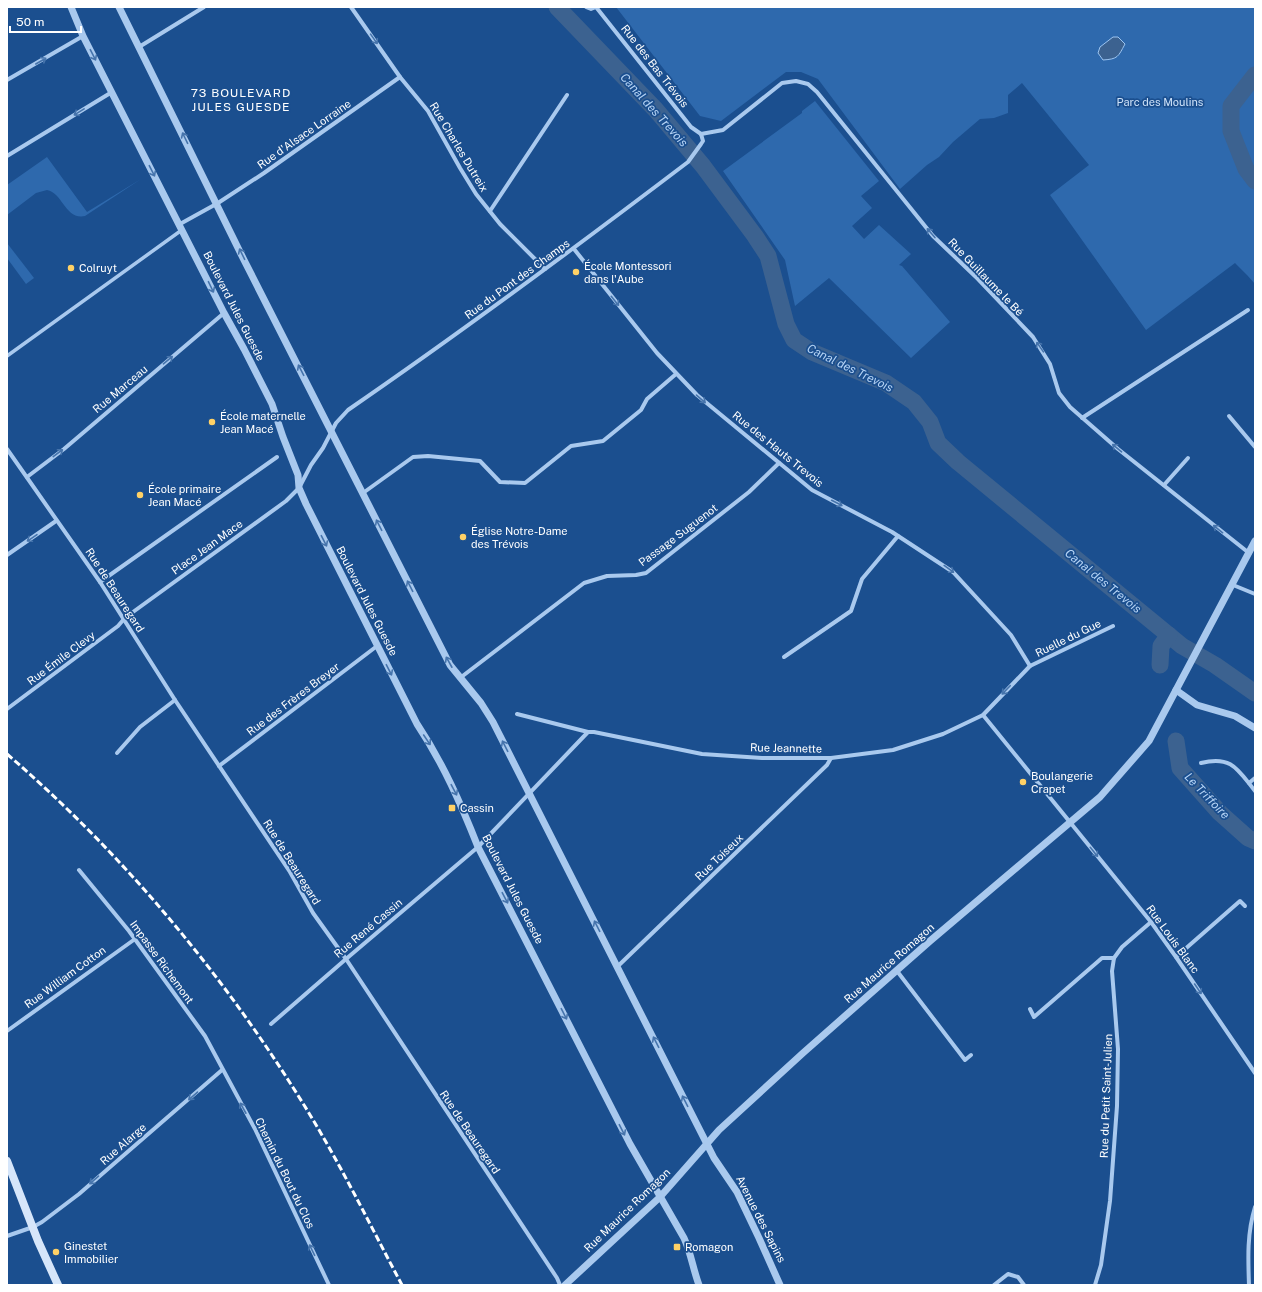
<svg xmlns="http://www.w3.org/2000/svg" width="1262" height="1292" viewBox="0 0 1262 1292" font-family="'Public Sans',sans-serif">
	<rect width="100%" height="100%" fill="#1b4f8f"/>
	<g fill="#2e69ad">
		<polygon points="616,7 1255,7 1255,284 1247,275 1235,263 1146,330 1050,195 1089,165 1022,83 1008,95 1008,113 994,118 980,119 953,142 939,157 927,165 900,189 818,79 801,72 786,72 721,121 700,116"/>
		<polygon points="815,101 879,181 861,196 872,208 852,226 864,239 879,225 911,254 899,265 902,266 950,322 911,358 829,278 795,306 785,260 723,171 802,113 802,111"/>
		<path d="M47,157L87,212L141,179L85,216C65,220 63,193 47,190L36,193L7,215V185Z"/>
		<polygon points="7,243 34,278 26,284 7,258"/>
	</g>
	<path fill="#3c6290" stroke="#9cc4f0" d="M1113,37H1118L1125,44C1118,57 1118,59 1103,60L1098,53L1100,47Z"/>
	<g fill="none" stroke-linecap="round" stroke-linejoin="round">
		<g stroke="#3c6290" stroke-width="17">
			<polyline points="557,7 656,110 703,166 755,236 768,256 786,324 794,340 812,352 886,383 914,402 930,422 938,443 958,462 1182,646 1215,665 1255,693"/>
			<polyline points="1255,75 1231,106 1231,131 1246,169 1255,181"/>
			<polyline points="1160,665 1161,646 1169,635"/>
			<polyline points="1176,741 1180,768 1220,813 1248,838 1255,841"/>
		</g>
		<polyline stroke="#a9c9ee" stroke-width="3.5" points="7,356 179,232 182,231"/>
		<g stroke="#a9c9ee" stroke-width="4">
			<polyline points="351,7 400,77 428,111 460,168 476,194 500,224 545,269"/>
			<polyline points="586,7 591,9 596,7"/>
			<polyline points="596,7 691,127 701,134"/>
			<polyline points="139,47 204,7"/>
			<polyline points="7,80 83,36"/>
			<polyline points="701,134 723,130 782,83 796,81 808,84 817,92 933,236 978,279 1033,337 1050,364 1059,393 1070,407 1118,449 1249,553"/>
			<polyline points="7,156 112,92"/>
			<polyline points="490,211 567,95"/>
			<polyline points="180,224 218,203 264,173 400,77"/>
			<polyline points="574,249 657,353 697,395 812,490 892,532 953,572 1011,635 1030,666"/>
			<polyline points="1229,416 1255,447"/>
			<polyline points="1082,418 1248,310"/>
			<polyline points="7,449 100,582 175,700 290,872 313,913 346,959 557,1278 560,1285"/>
			<polyline points="27,477 64,449 224,313"/>
			<polyline points="1164,485 1188,458"/>
			<polyline points="363,493 413,457 428,456 480,461 500,482 525,483 571,446 603,441 641,410 647,399 676,374"/>
			<polyline points="7,555 56,521"/>
			<polyline points="100,582 277,457"/>
			<polyline points="1233,585 1255,594"/>
			<polyline points="784,657 851,611 862,579 898,536"/>
			<polyline points="460,678 584,583 607,576 636,575 646,573 749,492 779,463"/>
			<path d="M7,709L118,626L124,619L133,612L286,501L299,488L311,465L323,448L336,423L348,410C463,331 576,247 688,162L701,144L703,141L701,134"/>
			<polyline points="517,714 588,732 594,732 702,754 762,758 831,758 893,750 943,734 983,715 1030,666 1113,626"/>
			<polyline points="983,715 1151,922 1176,957 1255,1073"/>
			<polyline points="117,753 140,727 175,700"/>
			<path d="M1201,763C1232,755 1238,770 1255,791"/>
			<polyline points="219,766 377,646"/>
			<polyline points="1249,783 1255,778"/>
			<polyline points="79,870 129,931 205,1036 255,1129 329,1285"/>
			<polyline points="1176,957 1240,901 1245,906"/>
			<polyline points="617,967 827,765 831,758"/>
			<polyline points="897,971 965,1060 971,1055"/>
			<polyline points="1030,1009 1034,1017 1102,958 1114,958"/>
			<polyline points="271,1024 346,959 478,847 588,732"/>
			<polyline points="7,1031 135,939"/>
			<polyline points="7,1236 33,1227 42,1222 79,1194 222,1070"/>
			<polyline points="994,1285 1008,1274 1018,1277 1024,1285"/>
			<polyline points="1095,1285 1101,1265 1110,1201 1117,1106 1118,1049 1112,971 1114,958 1122,947 1151,922"/>
			<path d="M1249,1285C1248,1258 1247,1233 1255,1207"/>
		</g>
		<g stroke="#a9c9ee" stroke-width="7">
			<path d="M71,7L83,36L224,313L244,349L272,404L283,437L298,475L299,488L306,504L417,724C443,763 461,804 478,847L630,1144L684,1238C691,1253 693,1269 699,1285"/>
			<polyline points="119,7 244,260 450,665 481,703 493,722 714,1158 737,1192 759,1238 780,1285"/>
			<polyline points="1176,690 1197,705 1235,716 1255,728"/>
			<polyline points="565,1285 660,1197 719,1130 803,1053 930,941 1100,797 1149,741 1255,541"/>
		</g>
		<polyline stroke="#d6e6fa" stroke-width="8" points="7,1161 38,1241 58,1285"/>
		<path stroke="#fff" stroke-width="3" stroke-dasharray="7 3" stroke-linecap="butt" d="M7,754C124,855 223,974 304,1105C340,1163 370,1225 402,1285"/>
	</g>
	<defs><path id="oneway-shaft" d="M-6 0H5M1.5-3L5.5 0L1.5 3" fill="none" stroke-width="1.6" stroke-linecap="round" stroke-linejoin="round"/></defs>
	<g stroke="#4674ac">
		<use href="#oneway-shaft" transform="translate(374 39) rotate(55)"/>
		<use href="#oneway-shaft" transform="translate(93 55) rotate(63)"/>
		<use href="#oneway-shaft" transform="translate(41 61) rotate(-30)"/>
		<use href="#oneway-shaft" transform="translate(79 112) rotate(149)"/>
		<use href="#oneway-shaft" transform="translate(185 138) rotate(-116)"/>
		<use href="#oneway-shaft" transform="translate(152 171) rotate(63)"/>
		<use href="#oneway-shaft" transform="translate(931 233) rotate(-131)"/>
		<use href="#oneway-shaft" transform="translate(242 254) rotate(-116)"/>
		<use href="#oneway-shaft" transform="translate(211 287) rotate(64)"/>
		<use href="#oneway-shaft" transform="translate(615 301) rotate(51)"/>
		<use href="#oneway-shaft" transform="translate(1040 347) rotate(-125)"/>
		<use href="#oneway-shaft" transform="translate(168 360) rotate(-40)"/>
		<use href="#oneway-shaft" transform="translate(301 370) rotate(-117)"/>
		<use href="#oneway-shaft" transform="translate(701 399) rotate(41)"/>
		<use href="#oneway-shaft" transform="translate(1117 448) rotate(-140)"/>
		<use href="#oneway-shaft" transform="translate(58 453) rotate(-37)"/>
		<use href="#oneway-shaft" transform="translate(837 503) rotate(27)"/>
		<use href="#oneway-shaft" transform="translate(379 525) rotate(-117)"/>
		<use href="#oneway-shaft" transform="translate(1218 529) rotate(-141)"/>
		<use href="#oneway-shaft" transform="translate(32 538) rotate(146)"/>
		<use href="#oneway-shaft" transform="translate(324 541) rotate(63)"/>
		<use href="#oneway-shaft" transform="translate(949 569) rotate(36)"/>
		<use href="#oneway-shaft" transform="translate(410 586) rotate(-117)"/>
		<use href="#oneway-shaft" transform="translate(449 662) rotate(-119)"/>
		<use href="#oneway-shaft" transform="translate(389 670) rotate(63)"/>
		<use href="#oneway-shaft" transform="translate(1006 690) rotate(134)"/>
		<use href="#oneway-shaft" transform="translate(427 740) rotate(56)"/>
		<use href="#oneway-shaft" transform="translate(505 746) rotate(-117)"/>
		<use href="#oneway-shaft" transform="translate(454 790) rotate(62)"/>
		<use href="#oneway-shaft" transform="translate(1094 852) rotate(51)"/>
		<use href="#oneway-shaft" transform="translate(505 898) rotate(62)"/>
		<use href="#oneway-shaft" transform="translate(597 926) rotate(-117)"/>
		<use href="#oneway-shaft" transform="translate(1198 989) rotate(56)"/>
		<use href="#oneway-shaft" transform="translate(564 1014) rotate(63)"/>
		<use href="#oneway-shaft" transform="translate(656 1042) rotate(-117)"/>
		<use href="#oneway-shaft" transform="translate(193 1096) rotate(139)"/>
		<use href="#oneway-shaft" transform="translate(685 1101) rotate(-117)"/>
		<use href="#oneway-shaft" transform="translate(243 1108) rotate(-119)"/>
		<use href="#oneway-shaft" transform="translate(622 1130) rotate(63)"/>
		<use href="#oneway-shaft" transform="translate(94 1180) rotate(139)"/>
		<use href="#oneway-shaft" transform="translate(312 1250) rotate(-116)"/>
	</g>
	<g fill="#ffd166" stroke="#1b4f8f" stroke-width="1.5">
		<circle cx="71" cy="268" r="4"/>
		<circle cx="576" cy="272" r="4"/>
		<circle cx="212" cy="422" r="4"/>
		<circle cx="140" cy="495" r="4"/>
		<circle cx="463" cy="537" r="4"/>
		<circle cx="1023" cy="782" r="4"/>
		<rect x="448" y="804" width="8" height="8" rx="2"/>
		<rect x="673" y="1243" width="8" height="8" rx="2"/>
		<circle cx="56" cy="1252" r="4"/>
	</g>
	<g text-anchor="middle" dominant-baseline="central" stroke-width="3.5" stroke-linejoin="round" paint-order="stroke">
		<g font-size="11" fill="#fff" stroke="#1b4f8f">
			<text transform="translate(655 66) rotate(52)">Rue des Bas Trévois</text>
			<text transform="translate(304 134) rotate(-35)">Rue d'Alsace Lorraine</text>
			<text transform="translate(459 147) rotate(59)">Rue Charles Dutreix</text>
			<text transform="translate(986 277) rotate(46)">Rue Guillaume le Bé</text>
			<text transform="translate(517 279) rotate(-36)">Rue du Pont des Champs</text>
			<text transform="translate(234 306) rotate(63)">Boulevard Jules Guesde</text>
			<text transform="translate(120 389) rotate(-40)">Rue Marceau</text>
			<text transform="translate(778 449) rotate(39)">Rue des Hauts Trevois</text>
			<text transform="translate(678 535) rotate(-37)">Passage Suguenot</text>
			<text transform="translate(207 547) rotate(-36)">Place Jean Mace</text>
			<text transform="translate(115 590) rotate(57)">Rue de Beauregard</text>
			<text transform="translate(367 601) rotate(63)">Boulevard Jules Guesde</text>
			<text transform="translate(1068 638) rotate(-26)">Ruelle du Gue</text>
			<text transform="translate(61 658) rotate(-37)">Rue Émile Clevy</text>
			<text transform="translate(293 699) rotate(-37)">Rue des Frères Breyer</text>
			<text transform="translate(786 748) rotate(1)">Rue Jeannette</text>
			<text transform="translate(719 857) rotate(-44)">Rue Toiseux</text>
			<text transform="translate(292 862) rotate(58)">Rue de Beauregard</text>
			<text transform="translate(513 889) rotate(63)">Boulevard Jules Guesde</text>
			<text transform="translate(368 928) rotate(-40)">Rue René Cassin</text>
			<text transform="translate(1173 939) rotate(54)">Rue Louis Blanc</text>
			<text transform="translate(162 962) rotate(54)">Impasse Richemont</text>
			<text transform="translate(889 963) rotate(-41)">Rue Maurice Romagon</text>
			<text transform="translate(65 977) rotate(-36)">Rue William Cotton</text>
			<text transform="translate(1106 1096) rotate(-88)">Rue du Petit Saint-Julien</text>
			<text transform="translate(470 1132) rotate(56)">Rue de Beauregard</text>
			<text transform="translate(123 1144) rotate(-41)">Rue Alarge</text>
			<text transform="translate(285 1173) rotate(64)">Chemin du Bout du Clos</text>
			<text transform="translate(627 1210) rotate(-44)">Rue Maurice Romagon</text>
			<text transform="translate(761 1219) rotate(63)">Avenue des Sapins</text>
		</g>
		<g font-size="11" fill="#cfe3fa" stroke="#1b4f8f">
			<text x="1160" y="102">Parc des Moulins</text>
		</g>
		<g font-size="11" fill="#fff" stroke="#1b4f8f" text-anchor="start">
			<text x="584" y="266">École Montessori<tspan x="584" dy="13">dans l'Aube</tspan></text>
			<text x="79" y="268">Colruyt</text>
			<text x="220" y="416">École maternelle<tspan x="220" dy="13">Jean Macé</tspan></text>
			<text x="148" y="489">École primaire<tspan x="148" dy="13">Jean Macé</tspan></text>
			<text x="471" y="531">Église Notre-Dame<tspan x="471" dy="13">des Trévois</tspan></text>
			<text x="1031" y="776">Boulangerie<tspan x="1031" dy="13">Crapet</tspan></text>
			<text x="460" y="808">Cassin</text>
			<text x="64" y="1246">Ginestet<tspan x="64" dy="13">Immobilier</tspan></text>
			<text x="685" y="1247">Romagon</text>
		</g>
		<g font-size="12" letter-spacing="1" fill="#fff" stroke="#1b4f8f">
			<text x="241" y="93">73 BOULEVARD<tspan x="241" dy="14">JULES GUESDE</tspan></text>
		</g>
		<g font-size="12" font-style="italic" fill="#b5d3f5" stroke="#1b4f8f">
			<text transform="translate(654 110) rotate(48)">Canal des Trevois</text>
			<text transform="translate(850 368) rotate(26)">Canal des Trevois</text>
			<text transform="translate(1103 581) rotate(39)">Canal des Trevois</text>
			<text transform="translate(1207 796) rotate(46)">Le Triffoire</text>
		</g>
	</g>
	<rect width="1262" height="1292" fill="none" stroke="#ffffff" stroke-width="16"/>
	<path d="M10 26v6h71v-6" fill="none" stroke="#ffffff" stroke-width="2"/>
	<text x="16" y="26" font-size="12" fill="#ffffff" stroke="#1b4f8f" stroke-width="3" paint-order="stroke">50 m</text>
</svg>
